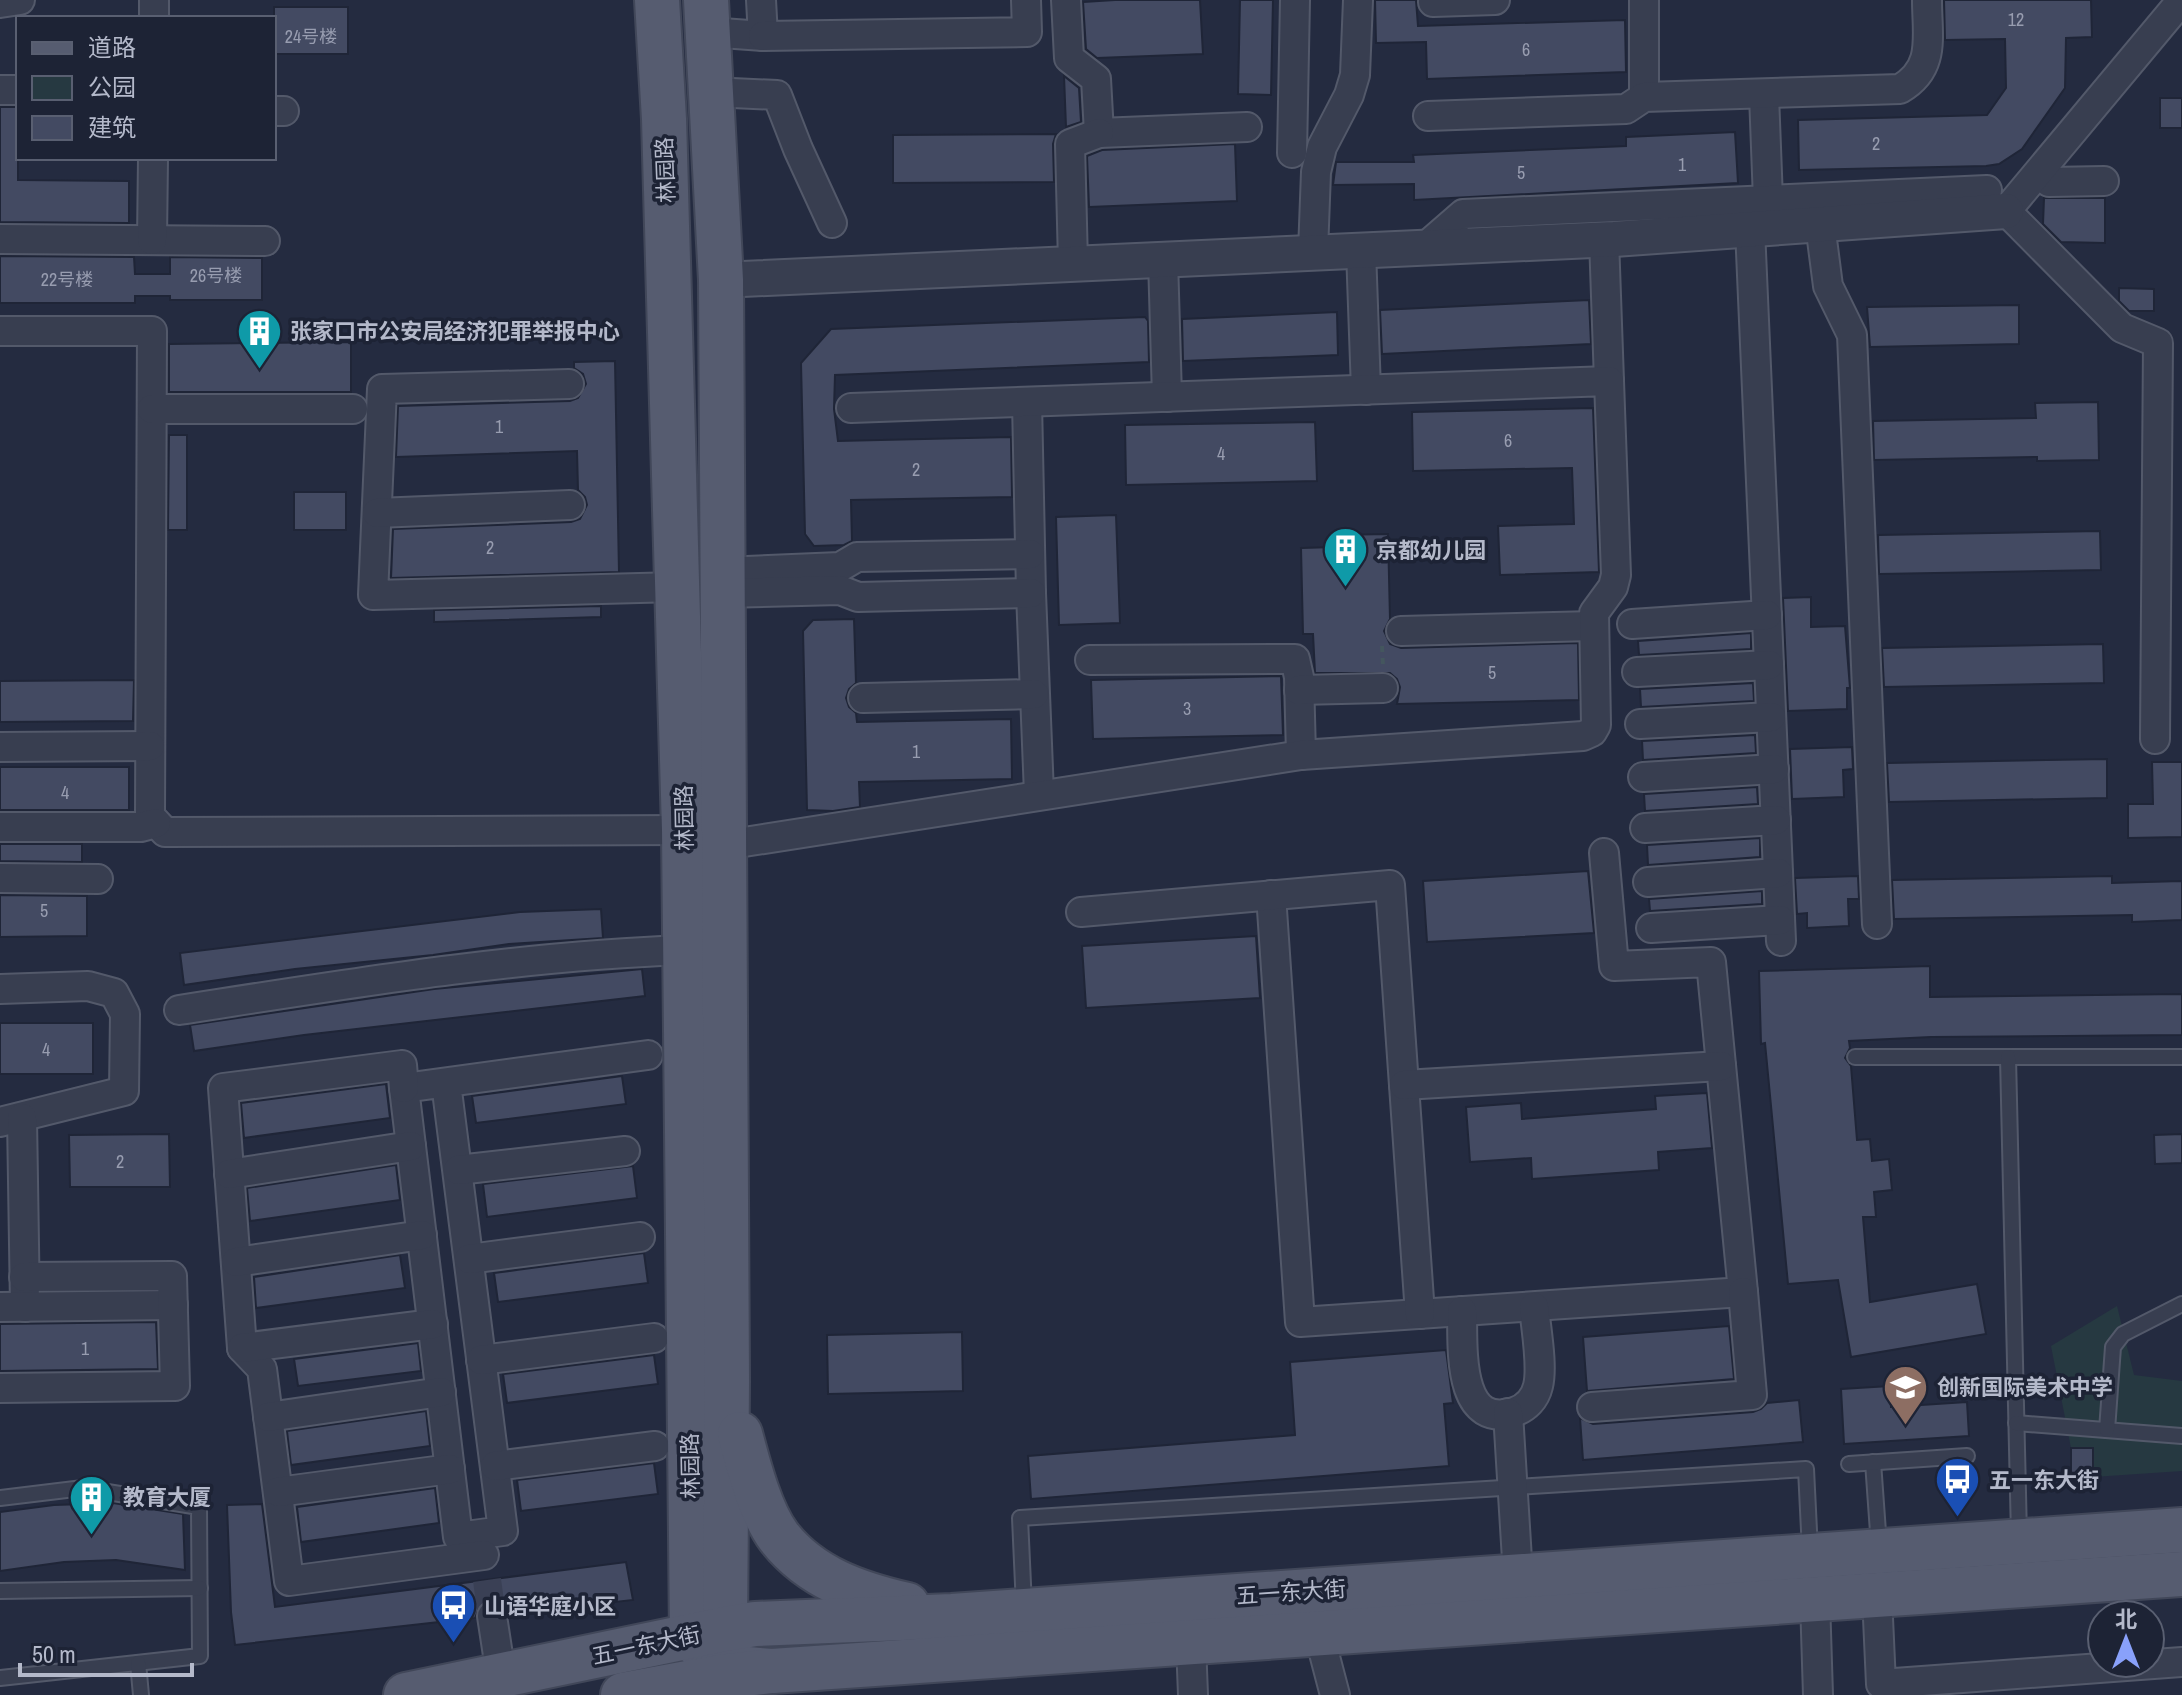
<svg xmlns="http://www.w3.org/2000/svg" width="2182" height="1695" viewBox="0 0 2182 1695" font-family="'Archivo Narrow','Noto Sans SC',sans-serif">
	<rect width="100%" height="100%" fill="#242b40"/>
	<polygon fill="#263941" points="2117,1306 2134,1375 2182,1381 2182,1471 2093,1477 2093,1448 2071,1448 2051,1346"/>
	<g fill="#434a62" stroke="#1f2537" stroke-width="2">
		<polygon points="1115,0 1200,0 1203,54 1097,58 1086,49 1083,2"/>
		<polygon points="1240,0 1273,0 1271,95 1238,94"/>
		<polygon points="1375,0 1416,0 1418,26 1625,20 1626,72 1427,79 1426,42 1376,43"/>
		<polygon points="1944,0 2091,0 2092,37 2066,38 2065,88 2022,149 1999,164 1986,166 1799,170 1798,120 1987,115 2006,88 2005,39 1945,40"/>
		<rect x="274" y="7" width="74" height="47"/>
		<polygon points="1064,76 1079,88 1081,122 1066,127"/>
		<rect x="2160" y="98" width="22" height="30"/>
		<polygon points="0,107 18,107 18,180 129,181 129,223 0,222"/>
		<polygon points="1735,132 1738,183 1414,200 1414,184 1333,185 1336,162 1414,162 1413,155 1626,146 1626,137"/>
		<polygon points="1056,134 1053,144 1054,182 893,183 893,135"/>
		<polygon points="1235,144 1237,201 1089,207 1087,156 1102,150"/>
		<polygon points="2044,198 2105,198 2105,243 2061,242 2043,224"/>
		<polygon points="0,256 134,257 135,274 170,274 170,257 262,258 262,300 170,300 170,296 135,296 135,303 0,303"/>
		<polygon points="2119,288 2154,289 2154,311 2129,311 2119,301"/>
		<polygon points="1589,300 1591,344 1382,354 1380,310"/>
		<polygon points="2019,305 2019,344 1870,347 1867,307"/>
		<polygon points="1337,312 1338,355 1183,361 1182,319"/>
		<polygon points="1145,317 1148,321 1149,362 835,375 834,409 838,441 1011,437 1012,497 851,500 852,541 844,545 814,546 805,534 801,363 831,329"/>
		<polygon points="351,342 351,392 169,392 169,344"/>
		<polygon points="615,361 619,572 391,578 393,529 571,522 580,519 587,505 585,497 578,490 577,451 396,457 398,406 570,401 578,398 586,384 583,374 574,368 574,362"/>
		<polygon points="2098,402 2099,460 2037,461 2037,457 1874,460 1873,421 2036,418 2035,403"/>
		<polygon points="1593,408 1599,572 1500,575 1498,526 1574,524 1572,468 1413,471 1412,412"/>
		<polygon points="1315,422 1317,481 1126,485 1125,425"/>
		<polygon points="169,435 187,435 187,530 168,530"/>
		<rect x="294" y="492" width="52" height="38"/>
		<polygon points="1116,515 1120,623 1059,625 1056,517"/>
		<polygon points="2100,531 2101,570 1879,574 1878,535"/>
		<polygon points="1388,534 1390,619 1384,631 1390,644 1401,648 1578,643 1579,700 1397,704 1400,687 1397,679 1390,673 1315,673 1313,634 1303,634 1301,548 1334,547 1334,535"/>
		<polygon points="1811,597 1811,627 1845,626 1850,688 1847,688 1847,709 1788,711 1783,598"/>
		<polygon points="601,606 601,617 434,622 434,610"/>
		<polygon points="854,619 856,683 849,689 846,698 849,707 856,713 857,722 1011,719 1012,779 859,782 860,807 833,811 807,810 803,631 813,620"/>
		<polygon points="1751,633 1751,649 1639,655 1638,641"/>
		<polygon points="2103,644 2104,683 1884,687 1882,648"/>
		<polygon points="1281,676 1283,735 1093,739 1091,680"/>
		<polygon points="134,680 133,721 0,722 0,681"/>
		<polygon points="1753,683 1754,701 1641,707 1640,689"/>
		<polygon points="1755,735 1756,753 1643,760 1642,741"/>
		<polygon points="1852,747 1853,769 1843,770 1844,797 1792,799 1790,749"/>
		<polygon points="2107,759 2107,798 1889,802 1887,763"/>
		<polygon points="2152,762 2182,762 2182,837 2128,838 2128,804 2153,804"/>
		<rect x="0" y="767" width="129" height="43"/>
		<polygon points="1757,787 1758,804 1645,811 1644,794"/>
		<polygon points="1760,838 1760,857 1648,865 1647,845"/>
		<polygon points="0,844 82,844 82,862 0,861"/>
		<polygon points="1588,871 1594,933 1427,942 1423,881"/>
		<polygon points="1858,876 1859,899 1848,899 1849,926 1807,928 1807,913 1797,914 1795,878"/>
		<polygon points="2112,876 2112,883 2182,881 2182,920 2132,922 2132,915 1894,919 1892,880"/>
		<polygon points="1762,891 1762,904 1650,911 1649,899"/>
		<polygon points="0,895 87,896 87,936 0,937"/>
		<polygon points="601,909 603,938 509,944 433,955 295,969 184,985 180,953 520,912"/>
		<polygon points="1256,936 1260,998 1086,1008 1082,946"/>
		<polygon points="1930,966 1930,997 2182,994 2182,1035 1931,1037 1849,1041 1850,1048 1845,1058 1851,1066 1857,1140 1870,1139 1872,1161 1889,1159 1892,1190 1874,1192 1876,1217 1863,1217 1870,1302 1977,1284 1986,1334 1851,1357 1838,1280 1788,1284 1765,1043 1761,1044 1759,971"/>
		<polygon points="642,969 645,996 304,1035 194,1051 190,1025 434,989"/>
		<rect x="0" y="1023" width="93" height="51"/>
		<polygon points="622,1076 626,1104 476,1123 472,1096"/>
		<polygon points="386,1084 390,1118 244,1138 241,1103"/>
		<polygon points="1707,1093 1712,1148 1658,1152 1659,1170 1532,1179 1531,1158 1470,1162 1466,1107 1521,1103 1522,1119 1656,1109 1655,1096"/>
		<polygon points="169,1134 170,1187 70,1187 69,1135"/>
		<polygon points="2182,1134 2182,1163 2155,1164 2154,1135"/>
		<polygon points="396,1165 400,1200 250,1221 247,1188"/>
		<polygon points="633,1166 637,1198 487,1217 483,1184"/>
		<polygon points="644,1253 648,1283 498,1302 494,1273"/>
		<polygon points="400,1255 405,1288 256,1308 254,1277"/>
		<polygon points="156,1322 158,1369 0,1371 0,1324"/>
		<polygon points="1729,1326 1734,1379 1587,1391 1583,1337"/>
		<polygon points="962,1332 963,1391 828,1394 827,1335"/>
		<polygon points="418,1343 421,1371 298,1386 294,1359"/>
		<polygon points="1446,1350 1453,1403 1444,1404 1449,1466 1031,1499 1028,1456 1295,1435 1290,1362"/>
		<polygon points="654,1355 658,1384 507,1403 503,1374"/>
		<polygon points="1890,1386 1891,1407 1967,1402 1969,1436 1844,1444 1841,1389"/>
		<polygon points="1799,1400 1803,1442 1583,1460 1580,1418 1593,1424 1753,1412 1761,1409 1767,1403"/>
		<polygon points="426,1411 430,1446 291,1465 287,1431"/>
		<rect x="2071" y="1448" width="22" height="29"/>
		<polygon points="654,1463 658,1494 521,1511 517,1480"/>
		<polygon points="435,1488 439,1523 301,1542 297,1507"/>
		<polygon points="113,1503 183,1514 185,1570 116,1560 64,1562 0,1571 0,1512 54,1505"/>
		<polygon points="262,1504 275,1607 626,1562 633,1600 509,1614 505,1605 490,1599 481,1603 475,1618 235,1645 231,1612 227,1505"/>
	</g>
	<g fill="none" stroke-linecap="round" stroke-linejoin="round">
		<polyline stroke="#3a4055" stroke-width="28" stroke-dasharray="28 14" stroke-linecap="butt" points="487,1580 492,1616"/>
		<defs>
			<g id="service">
				<polyline points="1855,1057 2182,1057"/>
				<polyline points="2008,1057 2019,1536"/>
				<polyline points="2016,1423 2182,1436"/>
				<polyline points="2107,1430 2113,1347 2123,1334 2182,1304"/>
				<polyline points="1873,1462 1879,1546"/>
				<polyline points="1849,1464 1967,1456"/>
				<polyline points="0,1498 83,1488 199,1507 200,1656 0,1678"/>
				<polyline points="0,1591 200,1588"/>
				<polyline points="1024,1606 1020,1518 1806,1469 1810,1551"/>
				<polyline points="138,1663 141,1695"/>
			</g>
			<g id="minor">
				<polyline points="1066,0 1069,58 1096,79 1099,133 1247,127"/>
				<polyline points="1644,0 1644,97"/>
				<polyline points="1433,2 1495,0"/>
				<polyline points="0,3 20,0"/>
				<polyline points="154,18 154,0"/>
				<polyline points="708,32 763,36 761,0"/>
				<polyline points="763,36 1027,32 1026,0"/>
				<polyline points="0,90 18,90"/>
				<polyline points="711,92 777,95 798,149 832,223"/>
				<polyline points="1764,95 1768,200"/>
				<polyline points="274,111 284,111"/>
				<path d="M1428,116L1626,109L1644,97L1900,89C1936,68 1927,37 1927,0"/>
				<polyline points="1292,153 1295,0"/>
				<polyline points="2049,182 2104,181"/>
				<polyline points="1820,224 1828,286 1852,335 1877,924"/>
				<polyline points="1750,229 1781,941"/>
				<polyline points="0,239 265,241"/>
				<polyline points="1604,239 1609,381"/>
				<polyline points="152,240 153,158"/>
				<polyline points="1425,247 1463,214 1987,190"/>
				<polyline points="1361,250 1366,390"/>
				<polyline points="1313,252 1316,172 1322,147 1349,95 1355,75 1358,0"/>
				<polyline points="1163,259 1167,397"/>
				<polyline points="1073,263 1070,144 1099,133"/>
				<polyline points="0,331 152,331 150,816 165,832 684,830"/>
				<polyline points="569,384 382,389 373,595 677,587"/>
				<polyline points="1027,402 1031,593 1039,794"/>
				<polyline points="152,409 353,409"/>
				<polyline points="377,513 570,505"/>
				<polyline points="723,572 840,567 857,557 1030,554"/>
				<polyline points="723,593 840,590 858,597 1031,593"/>
				<polyline points="1632,624 1767,615"/>
				<polyline points="1401,631 1594,626"/>
				<polyline points="1090,660 1295,659 1299,677 1301,755"/>
				<polyline points="1637,672 1769,665"/>
				<polyline points="1299,690 1383,688"/>
				<polyline points="863,698 1034,694"/>
				<polyline points="1640,724 1771,717"/>
				<polyline points="2155,739 2158,343 2122,328 2006,211 2182,0"/>
				<polyline points="0,747 150,746"/>
				<polyline points="1643,777 1774,769"/>
				<polyline points="0,827 141,827 156,823"/>
				<polyline points="1645,828 1776,820"/>
				<polyline points="725,845 1301,755 1583,736 1592,732 1596,725 1594,613 1613,587 1616,575 1609,381 851,408"/>
				<polyline points="0,878 98,879"/>
				<polyline points="1648,882 1778,873"/>
				<polyline points="1271,895 1300,1322 1743,1292 1711,962 1614,966 1604,853"/>
				<polyline points="1081,912 1390,885 1420,1314"/>
				<polyline points="1651,928 1780,920"/>
				<polyline points="0,989 88,986 114,993 125,1014 124,1091 0,1122"/>
				<path d="M179,1010C347,984 515,956 686,950"/>
				<polyline points="446,1083 503,1531 458,1537 404,1088 648,1055"/>
				<polyline points="1404,1085 1721,1066"/>
				<polyline points="404,1088 402,1065 223,1088 242,1348 262,1369 289,1581 484,1555"/>
				<polyline points="22,1118 25,1307"/>
				<polyline points="458,1170 625,1151"/>
				<polyline points="229,1174 411,1146"/>
				<polyline points="469,1259 640,1237"/>
				<polyline points="236,1262 422,1235"/>
				<polyline points="0,1307 173,1305"/>
				<path d="M1462,1311C1463,1344 1456,1430 1514,1412C1526,1408 1535,1399 1538,1386C1543,1366 1536,1329 1534,1307"/>
				<polyline points="242,1348 433,1324"/>
				<polyline points="481,1360 654,1338"/>
				<polyline points="0,1388 175,1386 172,1276 24,1277"/>
				<polyline points="1592,1407 1752,1395 1743,1292"/>
				<polyline points="1508,1413 1518,1576"/>
				<polyline points="268,1417 441,1392"/>
				<polyline points="495,1466 655,1446"/>
				<polyline points="278,1492 450,1469"/>
				<polyline points="1877,1596 1881,1684 2182,1662"/>
				<polyline points="1815,1600 1818,1695"/>
				<polyline points="492,1616 501,1675"/>
				<polyline points="1319,1634 1335,1695"/>
				<polyline points="1191,1643 1193,1695"/>
			</g>
			<polyline id="tertiary" points="721,280 1614,239 2006,211"/>
			<g id="primary">
				<path d="M657,0L664,119L684,830L692,1637C716,1670 734,1668 772,1671"/>
				<polyline points="706,0 721,280 727,1382 725,1629"/>
				<path d="M740,1434C748,1464 760,1512 779,1537C811,1578 859,1594 907,1605"/>
				<polyline points="406,1695 725,1629 755,1624 952,1616 2182,1530"/>
				<polyline points="623,1695 726,1676 772,1671 2182,1574"/>
			</g>
		</defs>
		<use href="#service" stroke="#53596a" stroke-width="18"/>
		<use href="#minor" stroke="#53596a" stroke-width="32"/>
		<use href="#tertiary" stroke="#53596a" stroke-width="38"/>
		<use href="#primary" stroke="#414759" stroke-width="48"/>
		<polyline stroke="#44565e" stroke-width="4" stroke-dasharray="6 6" stroke-linecap="butt" points="1382,646 1383,666"/>
		<use href="#service" stroke="#383e50" stroke-width="14"/>
		<use href="#minor" stroke="#383e50" stroke-width="28"/>
		<use href="#tertiary" stroke="#383e50" stroke-width="34"/>
		<use href="#primary" stroke="#565c70" stroke-width="44"/>
	</g>
	<defs>
		<symbol id="building-pin" viewBox="-11 -11 22 30"><path d="M0 17L-7.5 6A9.5 9.5 0 1 1 7.5 6Z" fill="#0f9aa8" stroke="#1d2335"/><path d="M-4-6H4V6H1V3H-1V6H-4ZM-2.5-4.3h1.7v1.8h-1.7ZM.8-4.3h1.7v1.8H.8ZM-2.5-1h1.7V.8h-1.7ZM.8-1h1.7V.8H.8Z" fill="#fff"/></symbol>
		<symbol id="school-pin" viewBox="-11 -11 22 30"><path d="M0 17L-7.5 6A9.5 9.5 0 1 1 7.5 6Z" fill="#8d6e63" stroke="#1d2335"/><path d="M0-5L7-2L0 1L-7-2ZM-4 1L0 2.5L4 1V4Q0 6-4 4Z" fill="#fff"/></symbol>
		<symbol id="bus-pin" viewBox="-11 -11 22 30"><path d="M0 17L-7.5 6A9.5 9.5 0 1 1 7.5 6Z" fill="#1a4fb4" stroke="#1d2335"/><path d="M-5-6H5V4H4V6H2V4H-2V6H-4V4H-5ZM-3.5-4V0h7V-4ZM-3.5 1.2v1.5H-2V1.2ZM2 1.2v1.5H3.5V1.2Z" fill="#fff"/></symbol>
	</defs>
	<g fill-rule="evenodd">
		<use href="#building-pin" x="234" y="306" width="51" height="69"/>
		<use href="#building-pin" x="1320" y="524" width="51" height="69"/>
		<use href="#school-pin" x="1880" y="1362" width="51" height="69"/>
		<use href="#bus-pin" x="1932" y="1454" width="51" height="69"/>
		<use href="#building-pin" x="66" y="1472" width="51" height="69"/>
		<use href="#bus-pin" x="428" y="1580" width="51" height="69"/>
	</g>
	<g text-anchor="middle" dominant-baseline="central" stroke-width="7" stroke-linejoin="round" paint-order="stroke">
		<g font-size="18" fill="#989db0">
			<text x="2016" y="19">12</text>
			<text x="311" y="36">24号楼</text>
			<text x="1526" y="49">6</text>
			<text x="1876" y="143">2</text>
			<text x="1682" y="164">1</text>
			<text x="1521" y="172">5</text>
			<text x="216" y="275">26号楼</text>
			<text x="67" y="279">22号楼</text>
			<text x="499" y="426">1</text>
			<text x="1508" y="440">6</text>
			<text x="1221" y="453">4</text>
			<text x="916" y="469">2</text>
			<text x="490" y="547">2</text>
			<text x="1492" y="672">5</text>
			<text x="1187" y="708">3</text>
			<text x="916" y="751">1</text>
			<text x="65" y="792">4</text>
			<text x="44" y="910">5</text>
			<text x="46" y="1049">4</text>
			<text x="120" y="1161">2</text>
			<text x="85" y="1348">1</text>
		</g>
		<g font-size="22" fill="#b4b9ca" stroke="#1d2335">
			<text transform="translate(665 170) rotate(-92)">林园路</text>
			<text transform="translate(684 818) rotate(-91)">林园路</text>
			<text transform="translate(690 1466) rotate(-91)">林园路</text>
			<text transform="translate(1291 1592) rotate(-4)">五一东大街</text>
			<text transform="translate(646 1645) rotate(-12)">五一东大街</text>
		</g>
		<g font-size="22" font-weight="bold" fill="#b4b9ca" stroke="#1d2335" text-anchor="start">
			<text x="290" y="331">张家口市公安局经济犯罪举报中心</text>
			<text x="1376" y="550">京都幼儿园</text>
			<text x="1937" y="1387">创新国际美术中学</text>
			<text x="1989" y="1480">五一东大街</text>
			<text x="123" y="1497">教育大厦</text>
			<text x="484" y="1606">山语华庭小区</text>
		</g>
	</g>
	<rect x="16" y="16" width="260" height="144" fill="#1d2335" stroke="#595f71" stroke-width="2"/>
	<rect x="32" y="42" width="40" height="12" fill="#565c70" stroke="#595f71" stroke-width="2"/>
	<text x="88" y="56" font-size="24" fill="#b4b9ca">道路</text>
	<rect x="32" y="76" width="40" height="24" fill="#263941" stroke="#595f71" stroke-width="2"/>
	<text x="88" y="96" font-size="24" fill="#b4b9ca">公园</text>
	<rect x="32" y="116" width="40" height="24" fill="#434a62" stroke="#595f71" stroke-width="2"/>
	<text x="88" y="136" font-size="24" fill="#b4b9ca">建筑</text>
	<g transform="translate(2126 1639)"><circle r="38" fill="#1d2335" stroke="#595f71" stroke-width="2"/>
	<path d="M0-6L14 30L0 20L-14 30Z" fill="#89a1fb"/>
	<text y="-12" font-size="22" font-weight="bold" text-anchor="middle" fill="#b4b9ca">北</text>
	</g>
	<path d="M20 1663v12h172v-12" fill="none" stroke="#b4b9ca" stroke-width="4"/>
	<text x="32" y="1663" font-size="24" fill="#b4b9ca" stroke="#1d2335" stroke-width="6" paint-order="stroke">50 m</text>
</svg>
